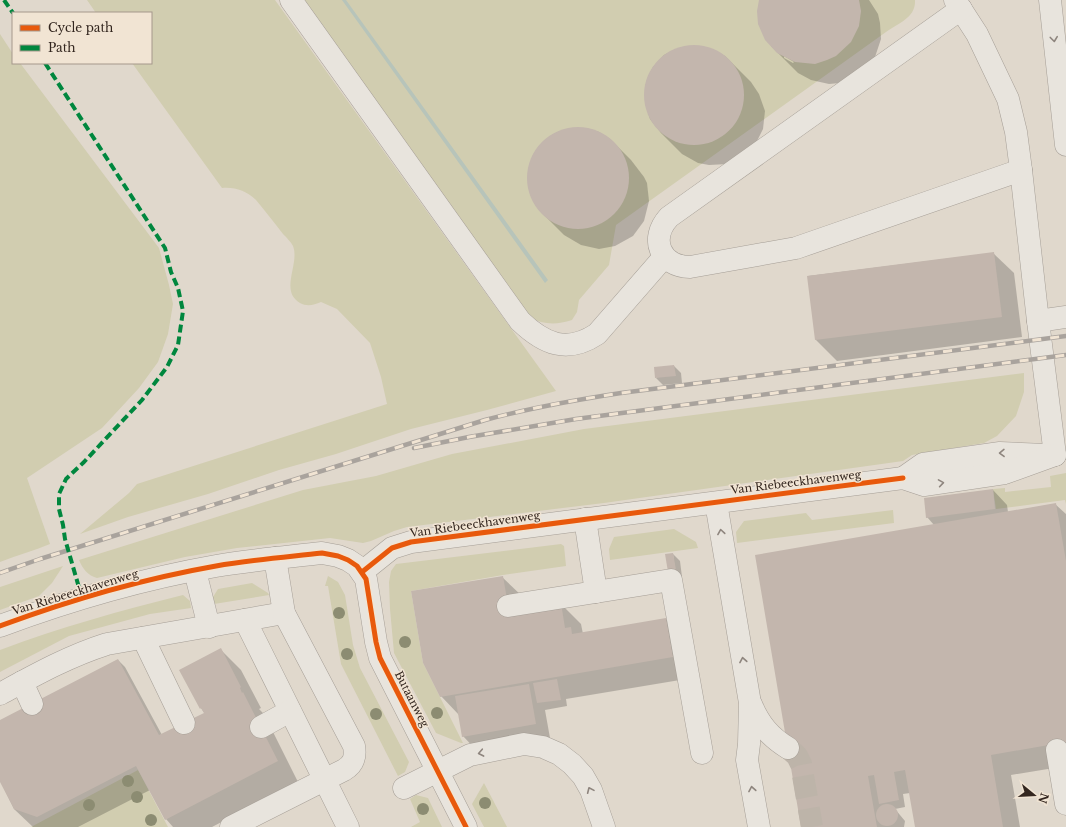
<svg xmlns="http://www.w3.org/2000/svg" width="1066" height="827" viewBox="0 0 1066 827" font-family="'Libre Baskerville',serif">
	<rect width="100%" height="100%" fill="#e0d8cc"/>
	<g fill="#d1cdb0">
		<path d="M87,0H275L556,391L487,410L411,429L336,454L279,470L208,494L128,517L80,534L129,493L137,484L387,404L381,377L370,343L337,309L321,302C314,305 307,307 300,303C279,291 300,264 293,246C291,242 286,237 283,234C274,222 265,211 256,200C246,191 236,187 222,188L132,63H151V13H96Z"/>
		<path d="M301,0H915C916,18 898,23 886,32L616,225L609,265L579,300L577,312L572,320C556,325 544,325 529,317Z"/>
		<path d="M0,34L13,54V63H20L159,248L169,285L173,304L168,334L158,362L139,388L102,428L27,478L50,544C34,551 17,555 0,562Z"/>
		<path d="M1024,373V392L1016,416L997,436L984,443L912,455L903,461L604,503L407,527L394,531L371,541L363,543L330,538L237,548L185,557L97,578C87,575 83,569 79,560L303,490L376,476L452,454L584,429Z"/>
		<polygon points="1066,473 1066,504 1065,500 996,509 993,489 1005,488 1005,492 1051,487 1050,476"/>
		<polygon points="893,510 894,523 737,543 736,532 744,521 806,513 812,520"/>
		<polygon points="674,529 696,542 698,548 610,560 609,549 614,537"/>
		<polygon points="561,544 564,546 566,566 503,575 411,591 423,663 463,743 461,743 436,733 394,653 390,609 389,582 391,571 396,564"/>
		<polygon points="63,566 52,583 39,596 0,610 0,587"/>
		<polygon points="328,576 338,582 345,595 353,645 360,668 409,762 405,772 398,776 341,664 328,586 325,586"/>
		<polygon points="252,583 268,593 269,595 214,604 213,597 218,589"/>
		<path d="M183,595L190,601L191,608L150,614L69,636L0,672V650C60,627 120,611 183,595Z"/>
		<polygon points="138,770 168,827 31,827"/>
		<polygon points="484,783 507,827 484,827 472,804"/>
		<polygon points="416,795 428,798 442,827 411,827 420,822 410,799"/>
	</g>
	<polygon fill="#b7c4ba" points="342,0 346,0 548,280 545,283"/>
	<g fill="#0003" fill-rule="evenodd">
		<path d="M760,0H869L878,14L880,23L881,39L875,57L840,83L829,84L811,80L798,73L771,46ZM784,56L794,62L793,63L784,58Z"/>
		<polygon points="687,46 696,46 709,48 725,56 751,82 759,94 765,111 763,129 755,145 728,164 709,165 698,163 682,154 661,133 650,119 645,103 645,87 648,77 653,67 664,55 672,51"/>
		<polygon points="579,128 590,129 599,132 610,139 631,160 644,177 647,183 649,201 644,221 633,236 615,246 599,249 581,245 564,235 543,214 535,204 531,196 528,185 528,174 533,155 543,142 552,135 560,131"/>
		<polygon points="993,253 1014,273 1022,337 837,361 816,340 808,276"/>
		<polygon points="674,366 681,373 682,383 663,385 656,378"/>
		<polygon points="993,490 1007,505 1008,512 1055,504 1066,514 1066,766 1011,775 1020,827 916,827 910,793 903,794 905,807 895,809 905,821 904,827 803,827 934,525 927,517"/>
		<polygon points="673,554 680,561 682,577 676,578"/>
		<polygon points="502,577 523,597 561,604 581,624 583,634 666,619 686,640 680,680 566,699 567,706 545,710 550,738 477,751 463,736 459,715 441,696"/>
		<polygon points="221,650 241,670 261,708 259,709 264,714 298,782 212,827 173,827 166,819 150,790 78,827 33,827 14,809 0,780 0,721 118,660 125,667 162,735 205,714 201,708"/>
	</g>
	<g fill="#c3b6ad">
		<polygon points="759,0 859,0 861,11 859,26 851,42 836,56 827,60 815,64 795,62 777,53 765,40 758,24 757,11"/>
		<circle cx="694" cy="95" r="50"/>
		<circle cx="578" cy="178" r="51"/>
		<polygon points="994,252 1002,317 815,340 807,276"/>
		<polygon points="674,365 676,376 655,378 654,367"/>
		<polygon points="993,489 995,509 926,518 924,498"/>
		<polygon points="1056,503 1066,561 1066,742 991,755 1003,827 915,827 905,770 894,772 899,800 879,804 874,775 868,776 877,827 801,827 755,555"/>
		<polygon points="673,553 676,570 668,572 665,554"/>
		<polygon points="503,576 509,611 561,603 565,628 571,627 572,634 666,618 673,657 440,697 423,663 411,591"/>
		<polygon points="221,648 241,687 240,688 242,693 243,692 278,761 165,820 136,766 37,817 14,809 0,782 0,720 118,659 159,735 204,713 201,708 200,709 179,670"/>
		<polygon points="557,679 561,700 537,703 533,683"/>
		<polygon points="529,684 536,724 462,737 455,696"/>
		<circle cx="887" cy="815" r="11"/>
	</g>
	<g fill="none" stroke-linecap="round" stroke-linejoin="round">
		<polyline stroke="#bdb4a9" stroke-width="22" stroke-dasharray="22 11" stroke-linecap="butt" points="788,748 797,756 801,764 812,827"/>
		<defs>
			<g id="minor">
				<path d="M291,0L520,321C544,344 567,354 597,334L664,257"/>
				<polyline points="955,0 977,34 1008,99 1016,132 1021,170 1038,321 1055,455"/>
				<polyline points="1050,0 1066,145"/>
				<path d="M961,9L669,217C649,239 660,266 690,267L796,248L1021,170"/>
				<polyline points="1038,321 1066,317"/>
				<polyline points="903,478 923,464 1000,453 1046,455"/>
				<polyline points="716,503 750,703 749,744 747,760 759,827"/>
				<polyline points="585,519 596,592"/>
				<polyline points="195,571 209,627"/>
				<polyline points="362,572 392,548 411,542 903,478 924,485 1005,473 1055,455"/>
				<polyline points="508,606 671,580 702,753"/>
				<polyline points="245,620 348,827"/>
				<path d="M0,626C70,600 142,579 216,566C251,560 287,557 322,553L338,556L348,560L357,566L366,579L376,642L380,658L466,827"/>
				<polyline points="143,638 184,723"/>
				<polyline points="22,682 32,704"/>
				<path d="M0,694C35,675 69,656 107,644L284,613"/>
				<path d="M751,704C759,724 770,737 788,748"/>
				<polyline points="261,727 290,711"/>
				<polyline points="1057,750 1066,804"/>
				<polyline points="404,788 470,755 524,744 543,747 559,754 572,764 583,776 591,790 604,827"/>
				<path d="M231,827L344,770C354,764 356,757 354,746L284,613L275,558"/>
			</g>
		</defs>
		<use href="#minor" stroke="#a59e96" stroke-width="23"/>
		<use href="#minor" stroke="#e8e4dd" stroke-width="22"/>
		<defs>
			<g id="rail">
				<polyline points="414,448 469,437 576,419 1066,355"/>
				<path d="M0,573L40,559L485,420C530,408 575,400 621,393L1066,336"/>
			</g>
		</defs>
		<use href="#rail" stroke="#a9a39d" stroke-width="4.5"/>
		<use href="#rail" stroke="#f1e4d3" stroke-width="3" stroke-dasharray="9" stroke-linecap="butt"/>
		<g stroke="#00873e" stroke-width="4" stroke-dasharray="8 4" stroke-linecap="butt">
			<polyline points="4,0 13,13"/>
			<polyline points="45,63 165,248 171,272 178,288 183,311 178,345 167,367 142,400 84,462 66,479 59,494 59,509 63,525 65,539 82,598"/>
		</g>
		<defs>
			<g id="cycleway">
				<polyline points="362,572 392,548 411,542 903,478"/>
				<path d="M0,626C70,600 142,579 216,566C251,560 287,557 322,553L338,556L348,560L357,566L366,579L376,642L380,658L466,827"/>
			</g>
		</defs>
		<use href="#cycleway" stroke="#f1e4d3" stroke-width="8"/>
		<use href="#cycleway" stroke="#e8590c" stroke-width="5"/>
	</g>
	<g fill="#8c8c72">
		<circle cx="339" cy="613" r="6"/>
		<circle cx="405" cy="642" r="6"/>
		<circle cx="347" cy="654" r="6"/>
		<circle cx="437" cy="713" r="6"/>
		<circle cx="376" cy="714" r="6"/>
		<circle cx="128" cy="781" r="6"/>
		<circle cx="137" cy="797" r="6"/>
		<circle cx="485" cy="803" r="6"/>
		<circle cx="89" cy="805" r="6"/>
		<circle cx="423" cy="809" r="6"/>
		<circle cx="151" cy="820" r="6"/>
	</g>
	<defs><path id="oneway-chevron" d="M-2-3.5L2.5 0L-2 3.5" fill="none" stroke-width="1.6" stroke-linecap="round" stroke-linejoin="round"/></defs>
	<g stroke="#8e857e">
		<use href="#oneway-chevron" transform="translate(1054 39) rotate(83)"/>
		<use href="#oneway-chevron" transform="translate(1002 453) rotate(179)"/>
		<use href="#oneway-chevron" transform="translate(941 483) rotate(-9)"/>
		<use href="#oneway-chevron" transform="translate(721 532) rotate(-99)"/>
		<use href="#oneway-chevron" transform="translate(743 660) rotate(-100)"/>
		<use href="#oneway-chevron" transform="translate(481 753) rotate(169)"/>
		<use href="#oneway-chevron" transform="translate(752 789) rotate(-100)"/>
		<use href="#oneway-chevron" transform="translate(590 790) rotate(-114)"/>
	</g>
	<g text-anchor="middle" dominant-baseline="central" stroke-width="3" stroke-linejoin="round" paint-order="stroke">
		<g font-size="11" fill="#33261f" stroke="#f1e4d3">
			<text transform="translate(796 482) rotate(-7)">Van Riebeeckhavenweg</text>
			<text transform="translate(475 524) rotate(-8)">Van Riebeeckhavenweg</text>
			<text transform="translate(75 592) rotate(-17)">Van Riebeeckhavenweg</text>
			<text transform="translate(412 699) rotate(63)">Butaanweg</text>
		</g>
	</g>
	<rect x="12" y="12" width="140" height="52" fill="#f1e4d3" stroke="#a5988b"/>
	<rect x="20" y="25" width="20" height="6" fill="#e8590c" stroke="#a5988b"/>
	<text x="48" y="32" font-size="12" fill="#33261f">Cycle path</text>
	<rect x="20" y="45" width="20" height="6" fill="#00873e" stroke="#a5988b"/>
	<text x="48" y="52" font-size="12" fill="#33261f">Path</text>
	<g transform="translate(1034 795) rotate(108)" stroke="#f1e4d3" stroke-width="3" paint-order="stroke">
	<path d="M0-3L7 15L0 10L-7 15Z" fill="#33261f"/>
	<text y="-6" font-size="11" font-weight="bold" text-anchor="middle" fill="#33261f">N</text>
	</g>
</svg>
